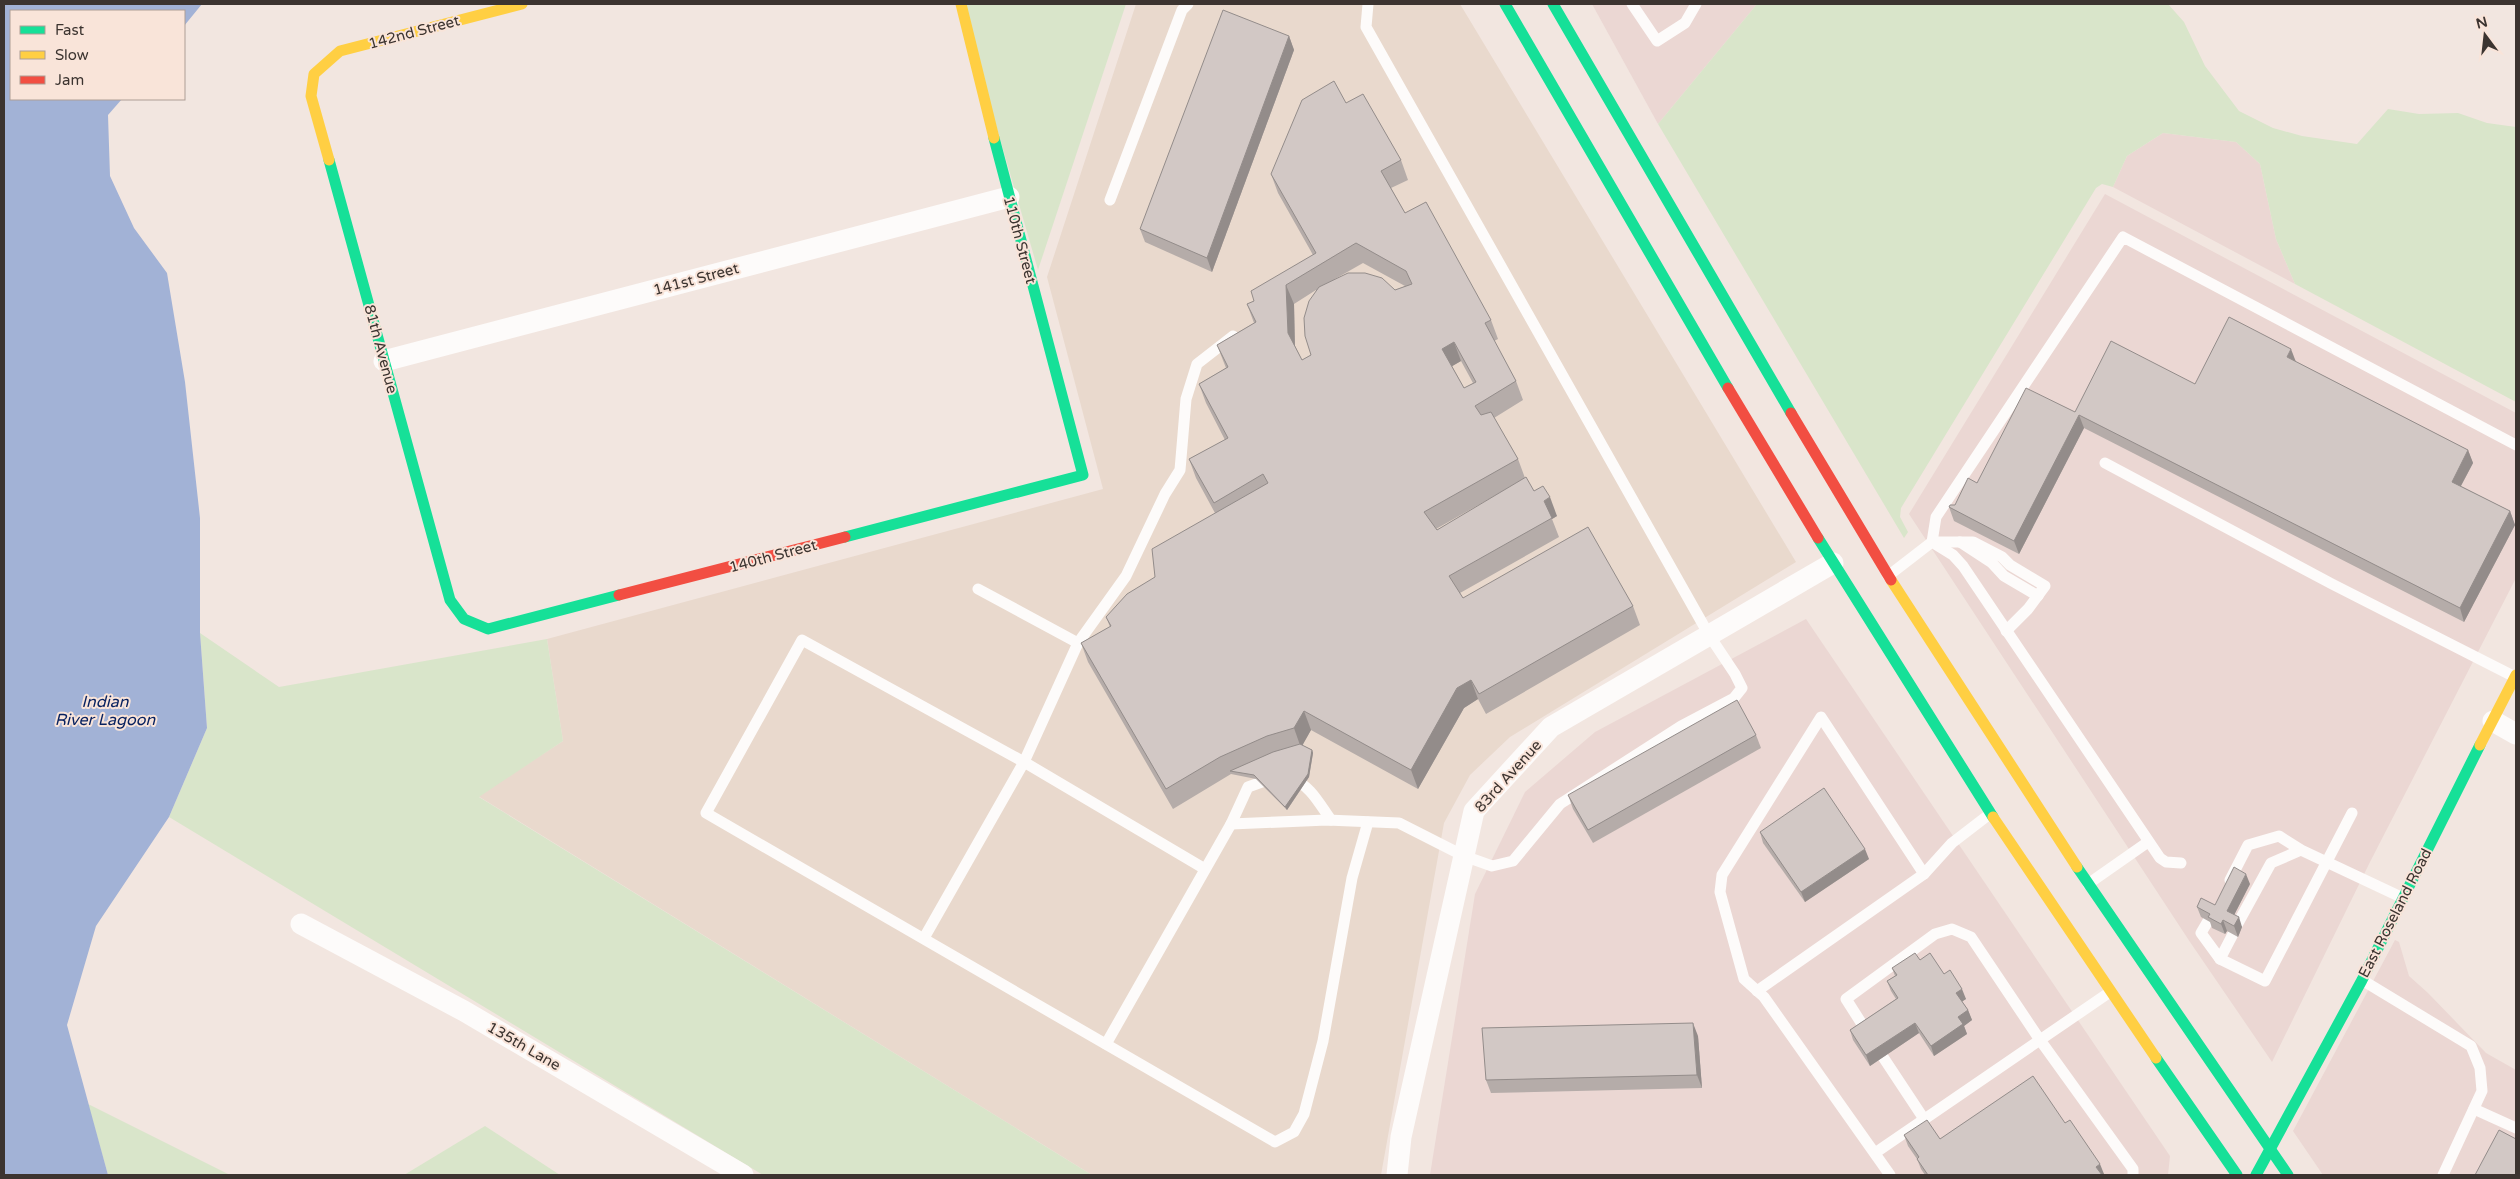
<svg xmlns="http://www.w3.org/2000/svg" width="2520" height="1179" viewBox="0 0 2520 1179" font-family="'Varela Round',sans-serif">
	<rect width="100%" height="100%" fill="#f2e6e0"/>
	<g fill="#ebd7d3">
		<polygon points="1592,4 1757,4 1658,124"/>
		<polygon points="2163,133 2236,142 2260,164 2276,239 2295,284 2113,187 2127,156"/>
		<polygon points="2105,194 2516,413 2516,578 2370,862 2272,1062 2190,942 1909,514"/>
		<polygon points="1806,619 2170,1156 2168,1175 1430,1175 1475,894 1525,792 1595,732"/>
		<polygon points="2395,940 2399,942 2409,976 2428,993 2486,1053 2516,1070 2516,1175 2323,1175 2293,1131"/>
	</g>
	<polygon fill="#e9d9cd" points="1136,4 1460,4 1796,562 1510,737 1470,775 1444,823 1381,1175 1092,1175 478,796 563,741 547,639 1103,489 1047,277"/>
	<g fill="#d9e5ca">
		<polygon points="961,4 1126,4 1038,270"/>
		<polygon points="1757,4 2168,4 2184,22 2205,66 2239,111 2273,128 2302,136 2357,144 2388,109 2419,114 2458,113 2487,123 2516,127 2516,402 2295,284 2276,239 2260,164 2236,142 2163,133 2127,156 2113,187 2102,184 2096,188 1901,508 1900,517 1908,532 1904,538 1658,124"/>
		<polygon points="200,633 279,687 547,639 563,741 479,797 1092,1175 763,1175 169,817 207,728"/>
		<polygon points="88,1104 230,1175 108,1175"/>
		<polygon points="485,1126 560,1175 404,1175"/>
	</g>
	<polygon fill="#a2b2d6" points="4,4 202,4 184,26 184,11 11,11 11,99 122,99 108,115 110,176 134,228 167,273 185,382 200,518 200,633 207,728 169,817 96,926 67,1025 108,1175 4,1175"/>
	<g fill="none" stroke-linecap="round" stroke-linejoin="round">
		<g stroke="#fdfbfa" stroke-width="11">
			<polyline points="1632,4 1657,41 1685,23 1696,4"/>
			<polyline points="1110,200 1182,10 1188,4"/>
			<polyline points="2105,463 2332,584 2515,677"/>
			<polyline points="1960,542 1992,563 2004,576 2038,596"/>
			<polyline points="1888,576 1932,542 1953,555 1963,566 2160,858 2166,862 2181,863"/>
			<polyline points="978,589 1078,643"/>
			<polyline points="2006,631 2028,609 2045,586 2010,565 2002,557 1973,542 1932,542 1936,517 2123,237 2516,445"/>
			<path d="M1291,779C1310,784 1320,805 1331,820"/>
			<polyline points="1231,824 1327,820 1399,823 1464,856 1492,866 1513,861 1560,804 1681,726 1734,698 1742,688 1735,674 1709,635 1366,27 1368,4"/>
			<polyline points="1205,869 1024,762 802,640 706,813 1275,1142 1294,1132 1304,1114 1323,1041 1352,878 1368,822"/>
			<polyline points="2230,880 2248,845 2279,836 2301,850 2403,898"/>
			<polyline points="2088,884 2148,842"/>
			<polyline points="2208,921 2201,933 2220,959 2265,981 2352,813"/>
			<polyline points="2237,925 2271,863 2301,850"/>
			<polyline points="924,938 1024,762 1078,643 1126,576 1165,494 1180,470 1186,399 1197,364 1233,336"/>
			<polyline points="2220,959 2233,934"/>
			<polyline points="2362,980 2471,1046 2480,1068 2482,1091 2443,1175"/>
			<polyline points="1757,991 1924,874 1952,843 1991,813"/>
			<polyline points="1867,1032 1846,999 1935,934 1952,929 1971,937 2040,1040 2133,1169 2133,1175"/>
			<polyline points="1106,1044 1231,824 1248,787 1273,778"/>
			<polyline points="1883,1057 1924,1119"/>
			<polyline points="2474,1109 2516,1128"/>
			<polyline points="1875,1153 2110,992"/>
			<polyline points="1890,1175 1764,997 1744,979 1720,892 1722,875 1821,717 1924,874"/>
		</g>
		<g stroke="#fdfbfa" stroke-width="21">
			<polyline points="384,361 1009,197"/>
			<polyline points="2493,721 2516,734"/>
			<polyline points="301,924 464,1011 743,1175"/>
			<polyline points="1397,1175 1401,1137 1474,811 1551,727 1833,563"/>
		</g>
		<g stroke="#16e098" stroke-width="11">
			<polyline points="1505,4 1728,388"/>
			<polyline points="1553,4 1791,413"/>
			<polyline points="329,160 450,600 464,619 488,629 619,595"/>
			<polyline points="845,537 1083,475 994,138"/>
			<polyline points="1818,538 1993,817"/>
			<polyline points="2077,867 2288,1175"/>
			<polyline points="2156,1058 2237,1175"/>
			<polyline points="2256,1175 2362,980 2480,745"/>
		</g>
		<g stroke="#ffcf43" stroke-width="11">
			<polyline points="961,4 994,138"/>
			<polyline points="329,160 311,96 314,74 340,51 522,4"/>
			<polyline points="1891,580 2077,867"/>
			<polyline points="2480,745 2516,675"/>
			<polyline points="1993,817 2156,1058"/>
		</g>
		<g stroke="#f24e42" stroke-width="11">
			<polyline points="1728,388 1818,538"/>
			<polyline points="1791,413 1891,580"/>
			<polyline points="619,595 845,537"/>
		</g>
	</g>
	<g fill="#b5aca9" fill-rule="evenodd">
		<polygon points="1289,36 1294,50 1212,272 1145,242 1140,229"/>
		<path d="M1346,103L1401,160L1408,180L1391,188L1405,213L1491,320L1498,339L1494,341L1516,381L1523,400L1494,418L1518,459L1525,478L1534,491L1557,516L1552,519L1559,537L1460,593L1463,598L1633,606L1640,625L1486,714L1478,699L1464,708L1418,789L1311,730L1302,745L1312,750L1313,753L1309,777L1287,810L1256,779L1231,774L1173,809L1088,662L1081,643L1110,627L1106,617L1155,577L1215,513L1196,478L1189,459L1225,440L1206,403L1199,384L1226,368L1217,345L1254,323L1247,304L1254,301L1313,255L1278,193L1271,174ZM1363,263L1405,286L1395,290L1335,279ZM1316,290L1311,355L1302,360L1295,346L1294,304ZM1461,361L1473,383L1464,388L1452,366ZM1503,491L1437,530L1436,529Z"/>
		<polygon points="2296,362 2468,450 2473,463 2461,486 2510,511 2515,525 2464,622 2084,428 2019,554 1954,521 1949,507 1955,505 1977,483 2075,412 2195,384"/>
		<polygon points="1756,735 1761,748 1593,843 1573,809 1568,795"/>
		<polygon points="1760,832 1869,859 1805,902 1763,843"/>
		<polygon points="2250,884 2234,915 2242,927 2238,937 2227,931 2225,934 2212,928 2210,922 2201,917 2197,907 2215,905"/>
		<polygon points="1920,960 1944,974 1966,999 1962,1001 1968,1010 1972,1020 1964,1026 1967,1034 1934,1056 1919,1033 1870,1066 1853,1040 1850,1030 1896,999 1891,991 1887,981 1895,976 1892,968"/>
		<polygon points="1698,1036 1702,1088 1491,1093 1486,1080"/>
		<polygon points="2065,1123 2104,1174 2102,1175 1925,1175 1921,1169 1917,1159 1908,1146 1904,1135 1940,1139"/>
	</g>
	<g fill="#938c8a">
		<polygon points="1289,36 1294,50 1212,272 1207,258"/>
		<polygon points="1286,285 1294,304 1295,352 1288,333"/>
		<polygon points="1454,342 1461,361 1449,368 1442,349"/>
		<polygon points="2291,349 2296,362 2287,357"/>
		<polygon points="2079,415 2084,428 2019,554 2014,541"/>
		<polygon points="2468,450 2473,463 2456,495 2452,482"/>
		<polygon points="1550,497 1557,516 1552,519 1544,501"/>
		<polygon points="2510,511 2515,525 2464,622 2460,608"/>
		<polygon points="1471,680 1478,699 1464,708 1418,789 1411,770 1457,688"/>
		<polygon points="1304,711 1311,730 1301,748 1294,728"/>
		<polygon points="1312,750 1313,753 1309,777 1287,810 1285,807"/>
		<polygon points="1865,849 1869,859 1805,902 1801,892"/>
		<polygon points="2246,874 2250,884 2231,921 2227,911"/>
		<polygon points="2239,917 2242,927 2238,937 2234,926"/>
		<polygon points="2223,920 2227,931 2225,934 2221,924"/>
		<polygon points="1962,989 1966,999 1960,1003 1956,993"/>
		<polygon points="1968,1010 1972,1020 1964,1026 1967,1034 1934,1056 1931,1046 1958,1017"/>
		<polygon points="1693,1023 1698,1036 1702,1088 1697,1075"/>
		<polygon points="1915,1023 1919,1033 1870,1066 1866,1055"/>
		<polygon points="2100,1164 2104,1174 2102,1175 2096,1167"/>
	</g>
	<g fill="#d2c8c5" stroke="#938c8a" fill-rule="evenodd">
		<polygon points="1223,10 1289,36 1207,258 1140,229"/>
		<path d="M1334,81L1346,103L1363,94L1401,160L1381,171L1405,213L1426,202L1491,320L1485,323L1516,381L1475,406L1481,415L1491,412L1518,459L1424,512L1437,530L1526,477L1534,491L1543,486L1550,497L1544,501L1552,518L1449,576L1463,598L1588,527L1633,606L1479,694L1471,680L1457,688L1411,770L1304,711L1294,728L1267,736L1220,757L1166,789L1081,643L1111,626L1106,617L1127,594L1155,577L1152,549L1268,483L1263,474L1214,503L1189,459L1228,438L1199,384L1228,367L1217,345L1256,322L1247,304L1254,301L1251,291L1316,253L1271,174L1302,100ZM1356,243L1406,271L1412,284L1395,290L1382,278L1365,273H1348L1319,287L1309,301L1304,318L1305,336L1311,355L1302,360L1288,333L1286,285ZM1454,342L1476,382L1464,388L1442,349Z"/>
		<polygon points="2229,317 2291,349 2287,357 2468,450 2452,482 2510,511 2460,608 2079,415 2014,541 1949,507 1950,505 1955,505 1968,478 1977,483 2026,388 2075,412 2111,341 2195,384"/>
		<polygon points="1737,700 1756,735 1588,830 1568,795"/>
		<polygon points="1300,744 1312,750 1308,774 1285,807 1254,775 1230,771 1273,752"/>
		<polygon points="1824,788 1865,849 1801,892 1760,832"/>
		<polygon points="2234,867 2246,874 2227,911 2239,917 2234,926 2223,920 2221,924 2208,917 2210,914 2197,907 2201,898 2215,905"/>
		<polygon points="1915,953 1920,960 1930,953 1944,974 1950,970 1962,989 1956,993 1968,1010 1958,1017 1963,1024 1931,1046 1915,1023 1866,1055 1850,1030 1898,998 1887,981 1897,975 1892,968"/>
		<polygon points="1693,1023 1697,1075 1486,1080 1482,1028"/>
		<polygon points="2033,1076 2065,1123 2070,1120 2100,1164 2096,1167 2102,1175 1928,1175 1917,1159 1919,1157 1904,1135 1927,1120 1940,1139"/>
		<polygon points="2499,1130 2516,1139 2516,1175 2475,1175"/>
	</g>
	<g text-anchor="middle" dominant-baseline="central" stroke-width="4" stroke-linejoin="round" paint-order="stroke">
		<g font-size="15" fill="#3c3430" stroke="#f9e4d9">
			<text transform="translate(414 32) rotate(-15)">142nd Street</text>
			<text transform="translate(1020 240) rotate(75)">110th Street</text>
			<text transform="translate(696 279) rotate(-15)">141st Street</text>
			<text transform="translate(381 349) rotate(75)">81th Avenue</text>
			<text transform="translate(773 556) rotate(-15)">140th Street</text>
			<text transform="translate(1508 776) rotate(-48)">83rd Avenue</text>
			<text transform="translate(2395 913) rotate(-63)">East Roseland Road</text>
			<text transform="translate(524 1046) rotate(30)">135th Lane</text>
		</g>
		<g font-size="16" font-style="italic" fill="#082260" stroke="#f9e4d9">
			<text x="105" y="702">Indian<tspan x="105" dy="18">River Lagoon</tspan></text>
		</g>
	</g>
	<rect width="2520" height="1179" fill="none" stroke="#3c3430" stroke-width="10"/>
	<rect x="10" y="10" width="175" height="90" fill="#f9e4d9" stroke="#ad9e95"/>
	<rect x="20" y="26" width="25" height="8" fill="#16e098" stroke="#ad9e95"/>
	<text x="55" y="35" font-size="15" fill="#3c3430">Fast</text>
	<rect x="20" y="51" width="25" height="8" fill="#ffcf43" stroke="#ad9e95"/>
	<text x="55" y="60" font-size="15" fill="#3c3430">Slow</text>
	<rect x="20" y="76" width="25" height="8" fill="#f24e42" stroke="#ad9e95"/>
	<text x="55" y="85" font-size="15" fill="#3c3430">Jam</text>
	<g transform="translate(2485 35) rotate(345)" stroke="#f9e4d9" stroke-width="4" paint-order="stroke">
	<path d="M0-4L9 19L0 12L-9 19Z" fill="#3c3430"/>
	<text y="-8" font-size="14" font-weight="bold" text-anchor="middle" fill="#3c3430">N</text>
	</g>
</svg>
